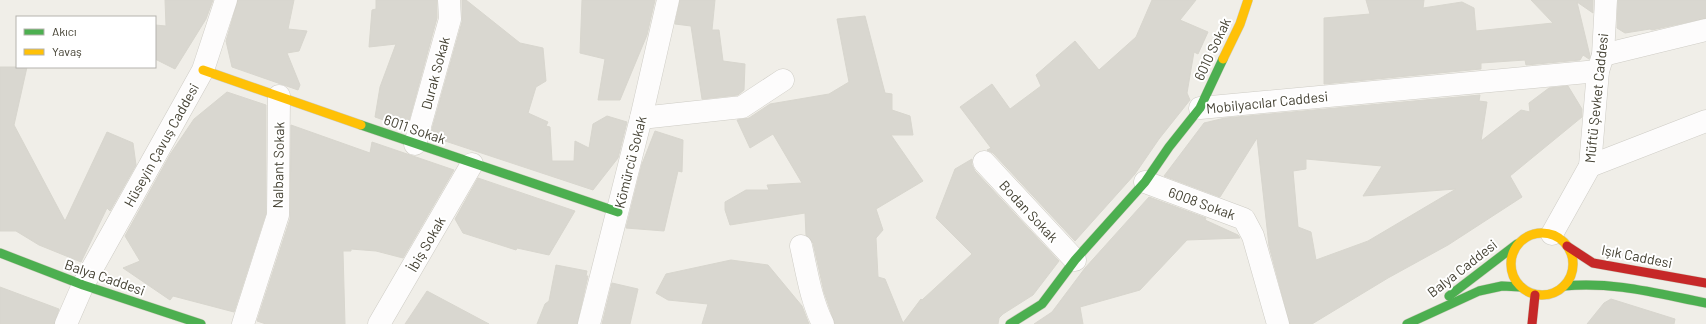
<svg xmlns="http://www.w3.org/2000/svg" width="1706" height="324" viewBox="0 0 1706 324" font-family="Barlow,sans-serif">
	<rect width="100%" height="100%" fill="#f0eee8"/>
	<g fill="#d9d7d0" stroke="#d8d6ce" fill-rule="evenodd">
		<polygon points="165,0 213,0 206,19 175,69 155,59 155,25 166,26"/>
		<polygon points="238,0 294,0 288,29 307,31 299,51 287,53 300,85 298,90 232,67 226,41"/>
		<polygon points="376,0 437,0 437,18 407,128 375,117 380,87 396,44 369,47 372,10 376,9"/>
		<polygon points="462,0 466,0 520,43 543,48 546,81 536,87 528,113 548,122 546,126 550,127 552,161 574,161 575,141 589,148 593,124 607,116 627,122 618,158 593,190 430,136 462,22"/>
		<polygon points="582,0 655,0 647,35 620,100 598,100 605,59 580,53"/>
		<polygon points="680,0 715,0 712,30 719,30 723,61 745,64 744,90 738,95 702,99 691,26 675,24"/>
		<polygon points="1152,0 1196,0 1180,20 1208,32 1198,54 1194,52 1187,93 1190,100 1159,139 1135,174 1075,241 993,153 987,150 991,148 960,107 992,84 1010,109 1041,86 1036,75 1075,41 1099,70 1136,37"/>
		<polygon points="1366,0 1424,0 1423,8 1462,2 1474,8 1476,31 1553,23 1531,0 1593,0 1593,13 1577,2 1590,56 1589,59 1583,55 1580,60 1526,65 1525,60 1481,63 1481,69 1324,84 1324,18 1370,14"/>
		<polygon points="1618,0 1706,0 1706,18 1652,30 1650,29 1625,33 1617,28"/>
		<polygon points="865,16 885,93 892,94 892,110 910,116 913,135 891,135 923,181 876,209 883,230 876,238 878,277 885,279 903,323 921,299 922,300 972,254 936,218 955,169 972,159 972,165 975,171 1059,261 1033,295 1003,314 999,318 998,324 835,324 824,292 813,243 806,235 805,213 730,225 725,210 725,202 746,190 769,190 767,185 802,183 773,134 750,148 737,120 749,118 770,104 829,94 849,82 837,19"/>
		<polygon points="0,67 27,67 14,125 65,221 107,132 133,143 136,165 110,211 107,208 81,262 39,245 16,231 0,231"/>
		<path d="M1568,86L1582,109V117L1510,176L1522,197L1448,245L1388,278L1312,324H1290L1269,246L1257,138L1220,197L1164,176L1204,123L1225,118L1480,95L1479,101L1487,102L1481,141L1521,110L1530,112L1529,103L1549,88ZM1306,159L1382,166L1363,196L1456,189L1368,241L1316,260L1311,232L1298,227L1293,171L1306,169Z"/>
		<polygon points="227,92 266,105 266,213 234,312 173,296 170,300 123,268 140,261 125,236 171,153 194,119"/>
		<polygon points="291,125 370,153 372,142 454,170 403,258 376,251 351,249 351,251 343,251 345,324 266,324 257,321 290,219"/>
		<polygon points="655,131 683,140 682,172 678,171 664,231 626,228 642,164"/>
		<polygon points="478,178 575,211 549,255 517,248 516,250 463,233 455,219"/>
		<polygon points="1149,197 1206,218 1205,220 1238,235 1240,238 1187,240 1140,290 1080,307 1083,324 1034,324 1052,312 1085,268"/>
		<polygon points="731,260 768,265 802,306 809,324 702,324 708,304 668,300 656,293 666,274"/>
		<polygon points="556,265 587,271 586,276 588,276 577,324 537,324 545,304 549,301"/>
		<polygon points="612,283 638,289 630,324 602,324"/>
		<polygon points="0,287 59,309 54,324 0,324"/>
		<polygon points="427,291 489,324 405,324"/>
		<polygon points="1611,299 1675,319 1674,324 1587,324 1604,303"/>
	</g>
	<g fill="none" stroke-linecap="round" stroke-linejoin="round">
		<defs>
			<g id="street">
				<polyline points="1603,55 1706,30"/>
				<polyline points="1200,108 1598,71"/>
				<polyline points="641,118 742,107 783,80"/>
				<polyline points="415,144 450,19 449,0"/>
				<polyline points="984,162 1075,260"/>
				<polyline points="1590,166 1706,121"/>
				<polyline points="1145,182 1244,219 1253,236 1278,324"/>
				<polyline points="1552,234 1590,166 1598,71 1603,55 1606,0"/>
				<path d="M801,246C807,273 811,300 823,324"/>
				<polyline points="66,324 83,285 203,70 226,0"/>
				<polyline points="243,324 278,215 279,96"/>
				<polyline points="379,324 472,164"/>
				<polyline points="589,324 641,118 668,0"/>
			</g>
			<g id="fast">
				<polyline points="361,125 618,212"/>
				<polyline points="0,253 83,285 201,324"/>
				<path d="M1564,286C1613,281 1659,294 1706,303"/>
				<polyline points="1449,296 1517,244"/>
				<polyline points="1010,324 1042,304 1075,260 1145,182 1169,147 1200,108 1223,59"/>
				<polyline points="1407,324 1479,291 1502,286 1521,287"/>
			</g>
			<g id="slow">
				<polyline points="1223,59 1240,24 1248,0"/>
				<polyline points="203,70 361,125"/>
				<circle cx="1542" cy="264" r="31"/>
			</g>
			<g id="jam">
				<polyline points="1567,246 1593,263 1706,283"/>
				<polyline points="1532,324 1535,295"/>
			</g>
		</defs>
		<use href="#street" stroke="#ceccc5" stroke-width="23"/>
		<use href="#fast" stroke="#cfcdbe" stroke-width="10"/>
		<use href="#slow" stroke="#cfcdbe" stroke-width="10"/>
		<use href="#jam" stroke="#cfcdbe" stroke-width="10"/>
		<use href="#street" stroke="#fdfcfc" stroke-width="22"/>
		<use href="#fast" stroke="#4caf50" stroke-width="9"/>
		<use href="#slow" stroke="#ffc107" stroke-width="9"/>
		<use href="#jam" stroke="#c62828" stroke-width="9"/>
	</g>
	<g text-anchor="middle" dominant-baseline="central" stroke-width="4" stroke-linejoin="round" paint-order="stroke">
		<g font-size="14" fill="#454234" stroke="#fff">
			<text transform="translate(1212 49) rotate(-65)">6010 Sokak</text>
			<text transform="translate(435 73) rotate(-75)">Durak Sokak</text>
			<text transform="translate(1596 98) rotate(-84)">Müftü Şevket Caddesi</text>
			<text transform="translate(1267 102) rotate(-6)">Mobilyacılar Caddesi</text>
			<text transform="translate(415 129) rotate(19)">6011 Sokak</text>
			<text transform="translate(161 145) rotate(-61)">Hüseyin Çavuş Caddesi</text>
			<text transform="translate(630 162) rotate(-76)">Kömürcü Sokak</text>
			<text transform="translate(278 165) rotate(-89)">Nalbant Sokak</text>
			<text transform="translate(1202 203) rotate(20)">6008 Sokak</text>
			<text transform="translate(1029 211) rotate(47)">Bodan Sokak</text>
			<text transform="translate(426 244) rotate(-60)">İbiş Sokak</text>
			<text transform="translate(1637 256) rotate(11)">Işık Caddesi</text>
			<text transform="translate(1462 268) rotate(-38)">Balya Caddesi</text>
			<text transform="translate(105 277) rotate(19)">Balya Caddesi</text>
		</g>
	</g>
	<rect x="16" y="16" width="140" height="52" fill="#ffffff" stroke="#b5b3ae"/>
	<rect x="24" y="29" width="20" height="6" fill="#4caf50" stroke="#b5b3ae"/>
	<text x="52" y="36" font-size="12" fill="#454234">Akıcı</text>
	<rect x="24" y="49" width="20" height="6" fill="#ffc107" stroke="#b5b3ae"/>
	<text x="52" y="56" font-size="12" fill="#454234">Yavaş</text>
</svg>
